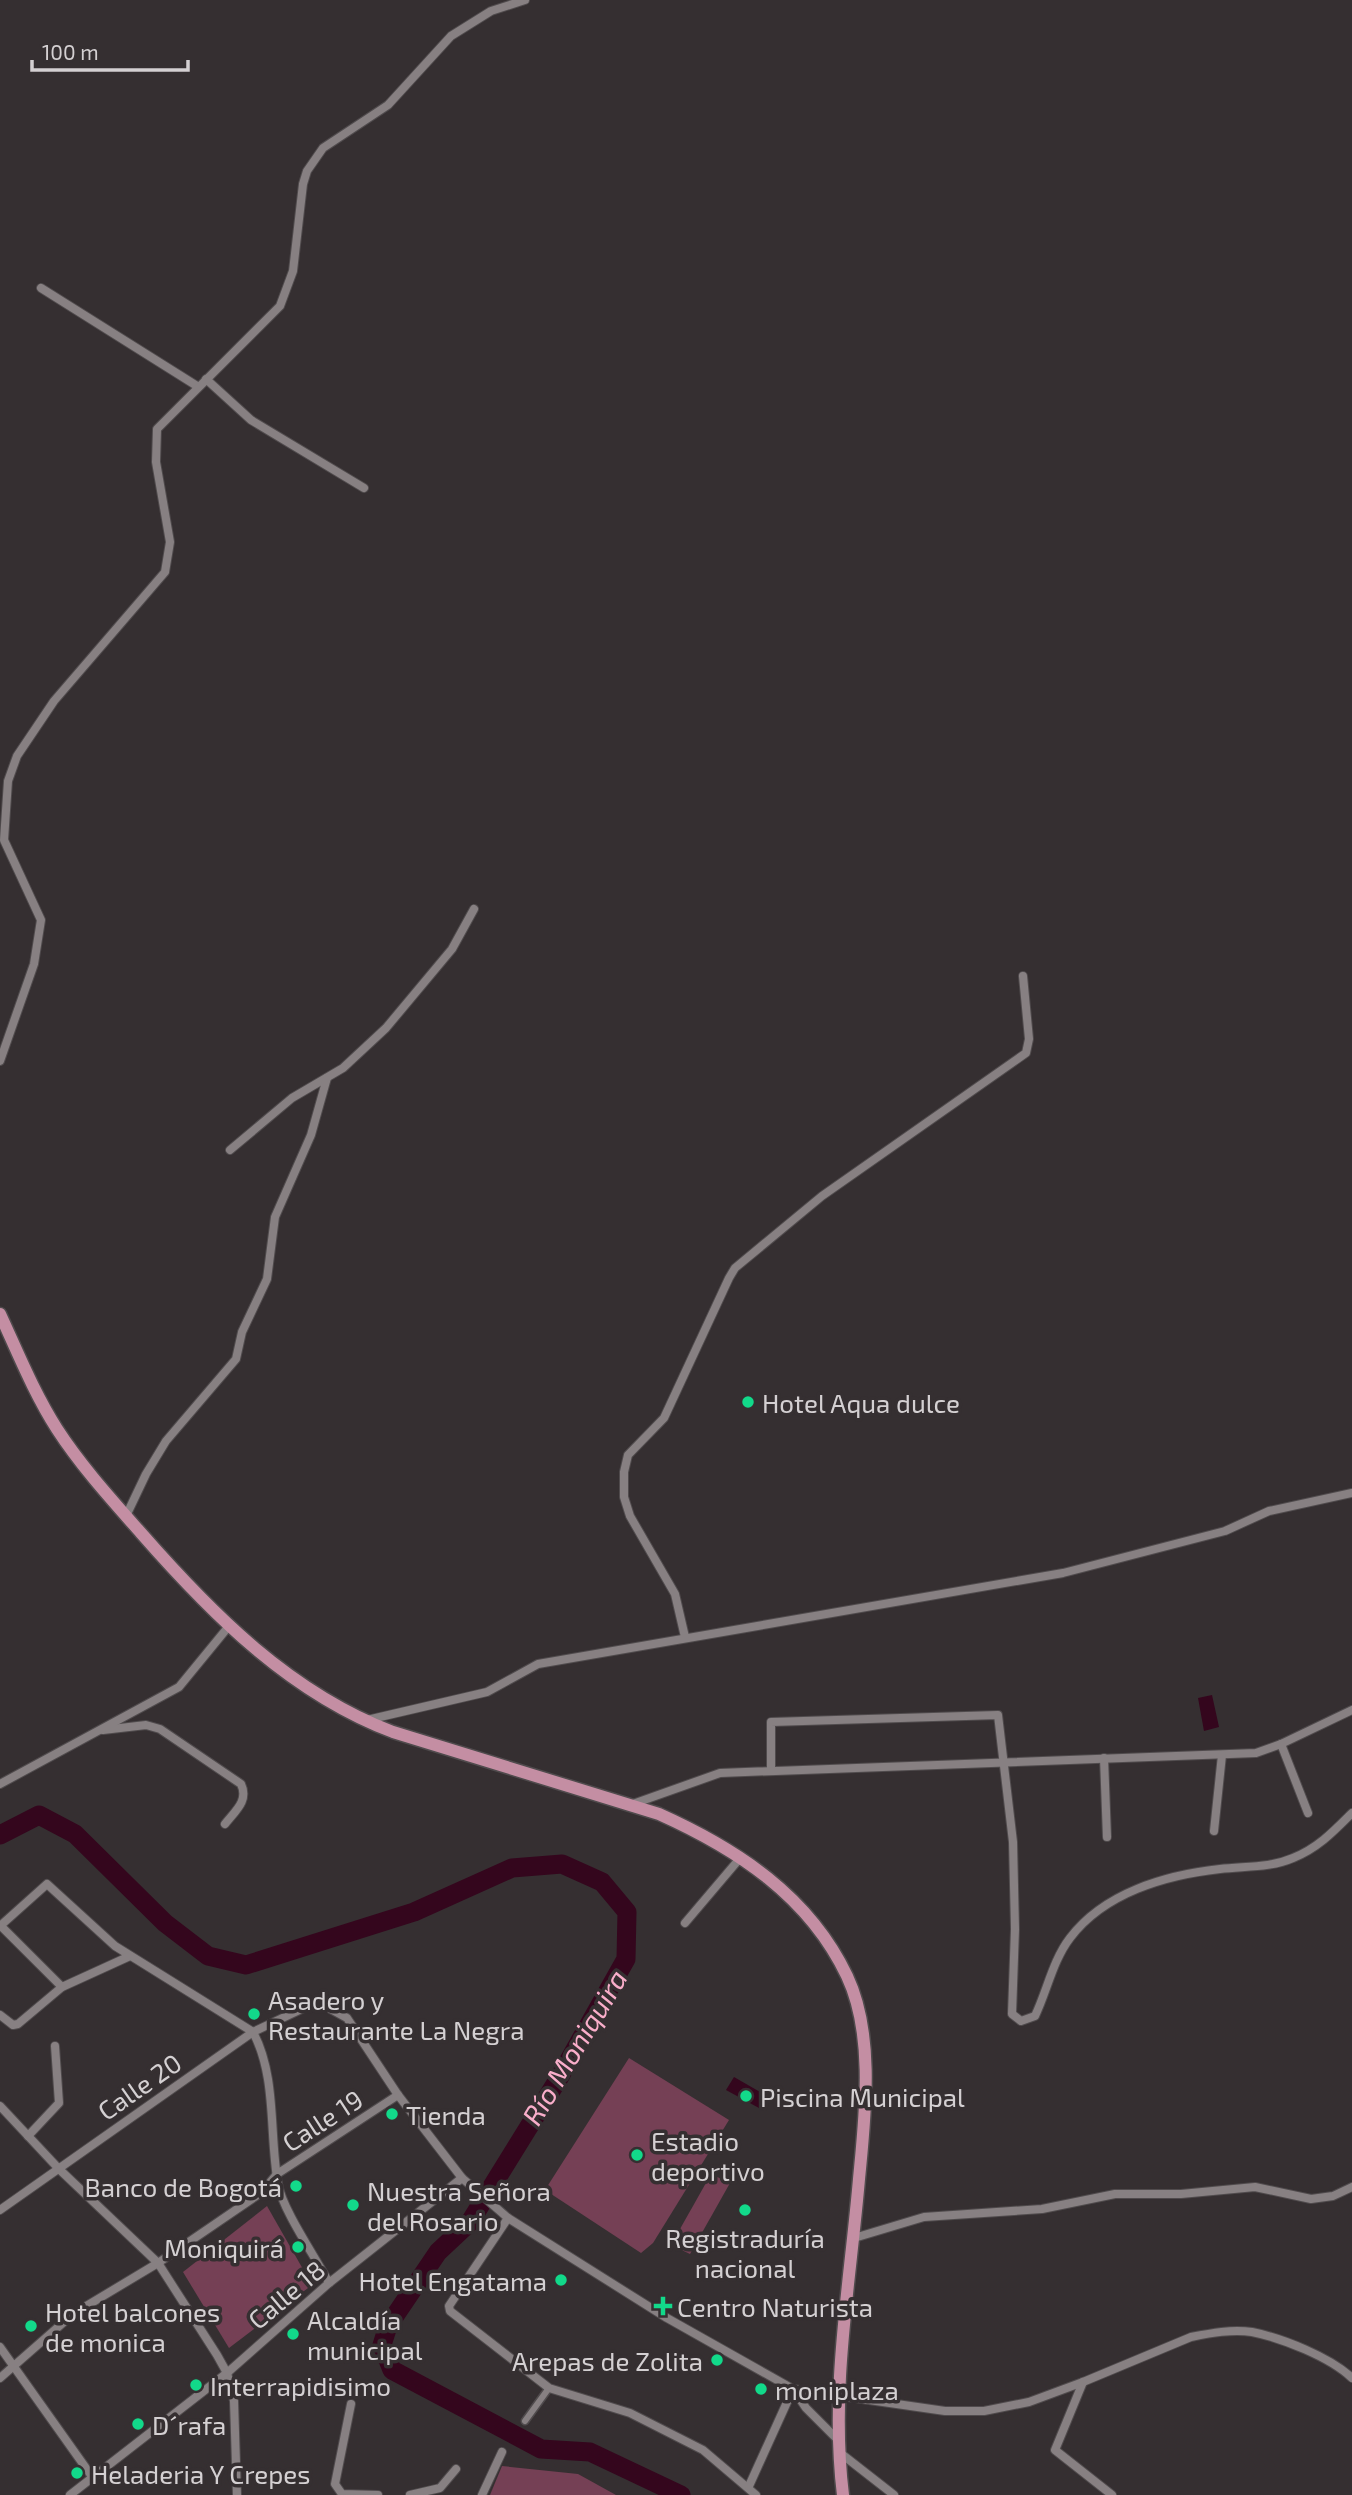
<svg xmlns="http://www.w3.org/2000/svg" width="1352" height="2495" viewBox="0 0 1352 2495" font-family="'Exo 2',sans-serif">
	<rect width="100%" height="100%" fill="#352f31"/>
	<g fill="#754055">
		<polygon points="629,2058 729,2120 653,2243 641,2253 545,2190"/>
		<polygon points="711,2174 730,2183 690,2254 671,2245"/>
		<polygon points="267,2206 312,2285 229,2348 183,2272"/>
		<polygon points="502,2466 578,2474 616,2495 490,2495"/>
	</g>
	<g fill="#34061d">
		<polygon points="1212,1695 1219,1727 1204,1731 1198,1698"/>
		<polygon points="734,2077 767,2096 759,2108 726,2090"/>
	</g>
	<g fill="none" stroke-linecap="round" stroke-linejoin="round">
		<polyline stroke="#34061d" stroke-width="19" points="0,1835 39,1815 75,1834 165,1923 208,1956 246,1965 414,1912 512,1868 562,1864 602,1882 627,1912 626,1959 559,2078 470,2222 438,2252 388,2326 382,2345 392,2370 541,2449 590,2452 681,2495"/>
		<defs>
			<polyline id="pedestrian" points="525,2421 549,2388"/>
			<g id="minor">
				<polyline points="41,288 197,386"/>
				<polyline points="206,379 251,420 364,488"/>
				<polyline points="0,1061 34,964 41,920 4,840 8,781 17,756 54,701 165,572 170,542 156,462 157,429 280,306 293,271 303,184 307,171 323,148 388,105 451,36 491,11 525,0"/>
				<polyline points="230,1150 292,1098 343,1068 386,1028 452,949 474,909"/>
				<polyline points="126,1516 146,1474 166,1441 236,1359 242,1332 267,1279 275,1217 311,1135 327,1078"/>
				<polyline points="685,1637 675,1594 630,1516 624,1497 624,1472 628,1455 664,1418 729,1278 735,1268 822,1196 1026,1053 1029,1039 1023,976"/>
				<polyline points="367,1720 487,1692 538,1664 1063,1573 1225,1531 1269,1511 1352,1493"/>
				<path d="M103,1730L146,1725L160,1729L241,1784C249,1801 235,1811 225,1824"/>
				<polyline points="1281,1744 1308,1813"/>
				<polyline points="1104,1758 1107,1837"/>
				<path d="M771,1770V1722L998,1715L1013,1842L1015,1929L1012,2014L1021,2021L1035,2016C1047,1991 1053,1960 1070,1938C1104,1893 1165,1875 1220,1869C1245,1866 1270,1868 1293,1858C1318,1848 1334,1831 1352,1813"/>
				<polyline points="0,1784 179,1687 229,1626"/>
				<polyline points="630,1805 720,1773 1256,1753 1281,1744 1352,1710"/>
				<polyline points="1214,1831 1222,1755"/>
				<polyline points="685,1923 741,1857"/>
				<path d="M0,1926L47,1884L115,1946L253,2032C277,2077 269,2134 278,2184C282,2209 316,2258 329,2283"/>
				<polyline points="1,1926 62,1987"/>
				<polyline points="0,2015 13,2025 18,2024 62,1987 130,1956"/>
				<polyline points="0,2106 59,2169 158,2263 217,2355 227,2373 234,2401 237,2495"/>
				<polyline points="28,2136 59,2103 55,2046"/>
				<path d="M0,2210L253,2032L308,2006L327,2007L347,2018L398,2095L462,2178L508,2218L667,2318L793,2389L945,2411H984L1029,2402L1083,2382L1191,2337C1211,2333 1232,2329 1252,2332C1282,2338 1330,2357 1352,2378"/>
				<polyline points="508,2218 449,2306 450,2311 549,2388 630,2413 703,2450 756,2495"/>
				<polyline points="854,2238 924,2217 1042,2209 1115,2194 1181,2194 1255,2187 1311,2199 1333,2196 1352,2187"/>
				<polyline points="0,2347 93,2478"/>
				<polyline points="0,2378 73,2314 158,2263 262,2192 277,2174 398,2095"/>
				<polyline points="1083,2382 1055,2450 1112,2495"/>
				<polyline points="793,2389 806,2408 838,2440"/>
				<polyline points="351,2404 335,2484 342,2494 378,2495"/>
				<polyline points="839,2452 894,2495"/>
				<polyline points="749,2486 793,2389"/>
				<polyline points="70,2495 227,2373 329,2283 462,2178"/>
				<polyline points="410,2495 440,2488 456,2469"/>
				<polyline points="482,2495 502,2452"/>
			</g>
			<path id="primary" d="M0,1314C18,1353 34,1393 57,1429C81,1466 111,1499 141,1533C212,1614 290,1693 393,1732L659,1814C737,1849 809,1896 847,1976C875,2035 865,2116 859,2179C850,2284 830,2390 843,2495"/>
		</defs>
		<use href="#pedestrian" stroke="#504b4d" stroke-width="9"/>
		<use href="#minor" stroke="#504b4d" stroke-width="10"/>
		<use href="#primary" stroke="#504b4d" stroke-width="15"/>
		<use href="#pedestrian" stroke="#878082" stroke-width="6"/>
		<use href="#minor" stroke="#878082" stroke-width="8"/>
		<use href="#primary" stroke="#c48ea3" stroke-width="12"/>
	</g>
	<g fill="#12d98a" stroke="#352f31" stroke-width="2.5">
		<circle cx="748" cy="1402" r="7"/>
		<circle cx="254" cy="2014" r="7"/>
		<circle cx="746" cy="2096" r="7"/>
		<circle cx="392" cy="2114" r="7"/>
		<circle cx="637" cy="2155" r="7"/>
		<circle cx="296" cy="2186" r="7"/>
		<circle cx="353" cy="2205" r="7"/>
		<circle cx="745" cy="2210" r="7"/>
		<circle cx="298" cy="2247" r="7"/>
		<circle cx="561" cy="2280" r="7"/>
		<path d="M659.5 2295.5h7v7h7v7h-7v7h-7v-7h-7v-7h7z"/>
		<circle cx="31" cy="2326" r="7"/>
		<circle cx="293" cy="2334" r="7"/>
		<circle cx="717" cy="2360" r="7"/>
		<circle cx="196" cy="2385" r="7"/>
		<circle cx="761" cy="2389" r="7"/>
		<circle cx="138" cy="2424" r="7"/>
		<circle cx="77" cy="2473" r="7"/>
	</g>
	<g text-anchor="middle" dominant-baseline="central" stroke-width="7" stroke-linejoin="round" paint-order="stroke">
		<g font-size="26" fill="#d4d0d2" stroke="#352f31" text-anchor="start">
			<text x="762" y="1402">Hotel Aqua dulce</text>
			<text x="268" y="1999">Asadero y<tspan x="268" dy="30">Restaurante La Negra</tspan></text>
			<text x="760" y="2096">Piscina Municipal</text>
			<text x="406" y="2114">Tienda</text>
			<text x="651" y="2140">Estadio<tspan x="651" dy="30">deportivo</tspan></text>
			<text x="282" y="2186" text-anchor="end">Banco de Bogotá</text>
			<text x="367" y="2190">Nuestra Señora<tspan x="367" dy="30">del Rosario</tspan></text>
			<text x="745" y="2237" text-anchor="middle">Registraduría<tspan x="745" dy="30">nacional</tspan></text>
			<text x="284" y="2247" text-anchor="end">Moniquirá</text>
			<text x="547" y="2280" text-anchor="end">Hotel Engatama</text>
			<text x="677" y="2306">Centro Naturista</text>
			<text x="45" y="2311">Hotel balcones<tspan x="45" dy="30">de monica</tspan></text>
			<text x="307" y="2319">Alcaldía<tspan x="307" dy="30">municipal</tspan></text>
			<text x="703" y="2360" text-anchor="end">Arepas de Zolita</text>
			<text x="210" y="2385">Interrapidisimo</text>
			<text x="775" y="2389">moniplaza</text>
			<text x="152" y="2424">D´rafa</text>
			<text x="91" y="2473">Heladeria Y Crepes</text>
		</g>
		<g font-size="26" fill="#d4d0d2" stroke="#352f31">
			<text transform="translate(139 2086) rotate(-35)">Calle 20</text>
			<text transform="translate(322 2120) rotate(-33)">Calle 19</text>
			<text transform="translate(286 2294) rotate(-40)">Calle 18</text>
		</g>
		<g font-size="28" font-style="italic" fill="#f9aeca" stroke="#352f31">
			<text transform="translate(574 2047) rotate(-59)">Río Moniquira</text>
		</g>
	</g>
	<path d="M32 60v10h156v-10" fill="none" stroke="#d4d0d2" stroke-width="3.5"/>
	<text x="42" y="60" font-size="21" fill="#d4d0d2" stroke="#352f31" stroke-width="5" paint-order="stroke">100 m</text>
</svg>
